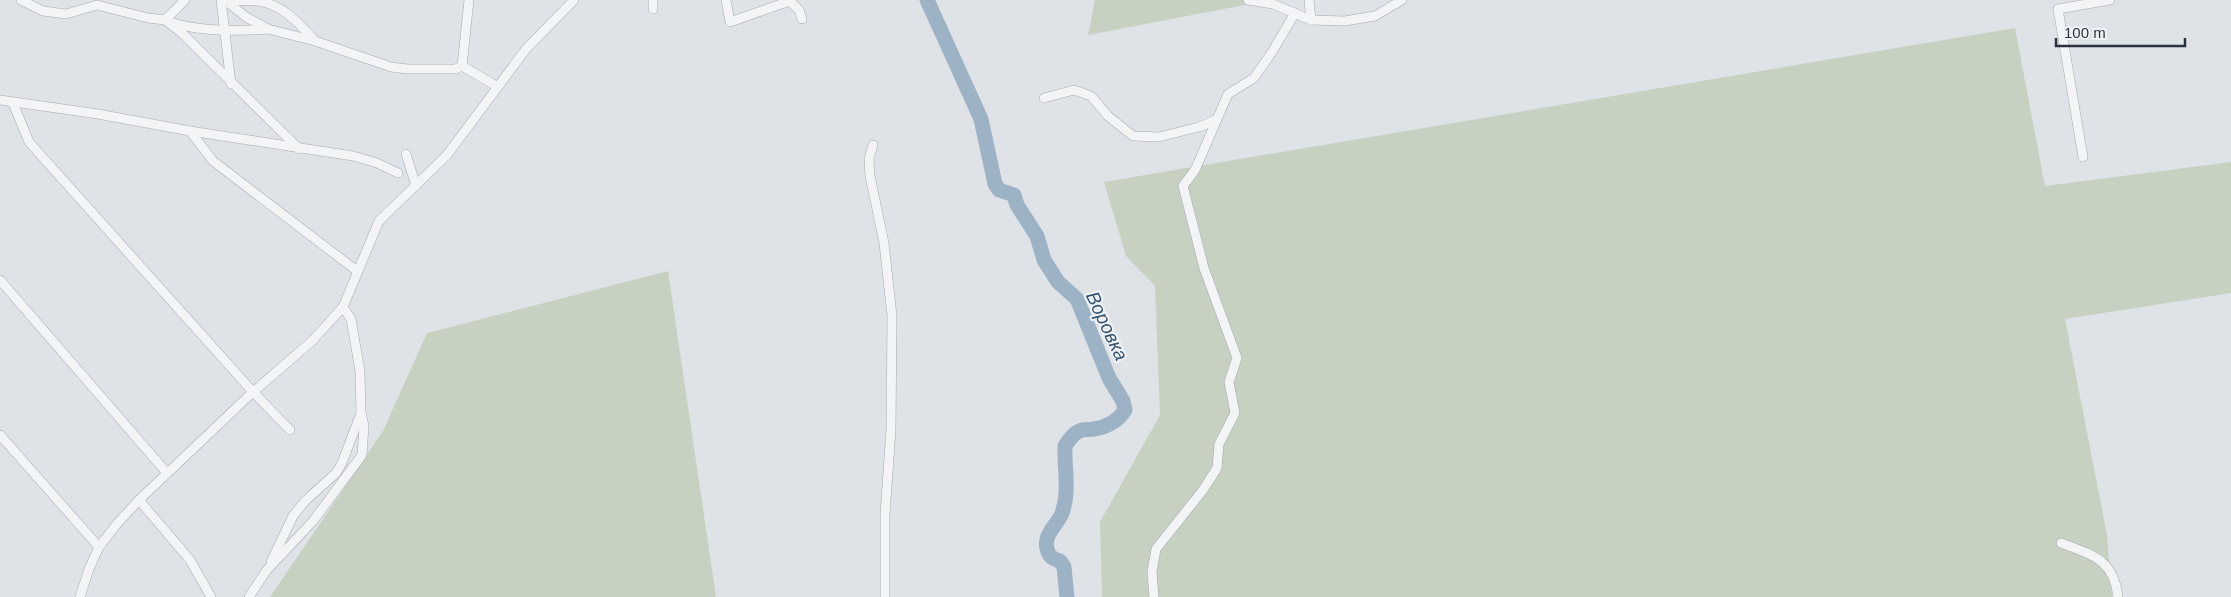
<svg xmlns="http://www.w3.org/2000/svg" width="2231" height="597" viewBox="0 0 2231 597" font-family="Helvetica,sans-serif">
	<rect width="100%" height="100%" fill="#dfe3e7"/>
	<g fill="#c6d1c1">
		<polygon points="1095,0 1271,0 1088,35"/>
		<polygon points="2015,28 2045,186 2231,162 2231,293 2065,319 2107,535 2112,597 1102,597 1100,522 1160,415 1155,286 1126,256 1104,182"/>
		<polygon points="668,271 716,597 270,597 383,431 427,333"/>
	</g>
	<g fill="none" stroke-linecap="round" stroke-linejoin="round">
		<path stroke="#9db3c5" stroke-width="15" d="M927,0L981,119L995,184L999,190L1014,195L1017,205L1037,236L1044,260L1058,282L1077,299L1109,378L1123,401L1125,410C1118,421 1107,427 1094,429C1091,430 1086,429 1082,430C1074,432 1069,440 1065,446C1064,468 1070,492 1062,513C1058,525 1041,535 1048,552C1050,558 1055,559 1060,561L1064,567L1067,597"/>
		<defs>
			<g id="minor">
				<polyline points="21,0 43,11 66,14 97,5 148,18 165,20 185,0"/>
				<polyline points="221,0 231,84"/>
				<polyline points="225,0 246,17 268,29 315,41 391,67 407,69 455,69 462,66 469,0"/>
				<path d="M234,0C242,1 250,0 257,1C281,3 300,24 315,41"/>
				<polyline points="653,0 653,9"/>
				<polyline points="726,0 730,22 790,1 799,10 802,19"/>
				<polyline points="1248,0 1273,4 1311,20 1345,21 1375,16 1402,0"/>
				<polyline points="1309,0 1311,20"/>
				<polyline points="165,20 182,33 299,149"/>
				<path d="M170,22C200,32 236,31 268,29"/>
				<polyline points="462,66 498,87"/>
				<polyline points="1044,98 1074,90 1091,96 1108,116 1133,136 1159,137 1199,127 1216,120"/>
				<polyline points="0,100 98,114 190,131 353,156 377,163 398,173"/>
				<polyline points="13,103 29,142 253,392 290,430"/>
				<polyline points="190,131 213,161 357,271"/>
				<polyline points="873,145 869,159 870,176 884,243 892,316 891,430 885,514 885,597"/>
				<polyline points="406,154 416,186"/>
				<polyline points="2083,157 2058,9 2110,0"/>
				<polyline points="0,280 167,473"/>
				<polyline points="0,435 99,547"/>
				<polyline points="139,500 190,560 211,597"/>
				<path d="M2061,543C2092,555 2114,559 2118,597"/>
				<polyline points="271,562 293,516 305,501 336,473 342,463 361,413"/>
				<polyline points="80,597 89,569 99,547 116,525 139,500 253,392 312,341 343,307 379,221 447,155 526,49 574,0"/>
				<polyline points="249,597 266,571 313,521 362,455 364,426 361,413 360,371 351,319 343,307"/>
				<polyline points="1154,597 1152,572 1156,549 1203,490 1217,468 1219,444 1235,413 1229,382 1237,358 1204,268 1183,186 1195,170 1228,94 1254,78 1272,52 1295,13"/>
			</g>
		</defs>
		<use href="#minor" stroke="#a5aab1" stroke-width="10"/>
		<use href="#minor" stroke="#f2f4f6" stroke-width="9"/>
	</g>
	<g text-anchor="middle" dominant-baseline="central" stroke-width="4" stroke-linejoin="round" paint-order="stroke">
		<g font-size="19" font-style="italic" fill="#37536e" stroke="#eff2f5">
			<text transform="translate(1107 326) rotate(65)">Воровка</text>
		</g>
	</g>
	<path d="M2056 38v8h129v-8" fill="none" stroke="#2a323d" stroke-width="2.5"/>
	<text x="2064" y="38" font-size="15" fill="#2a323d" stroke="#eff2f5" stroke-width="4" paint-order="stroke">100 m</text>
</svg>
